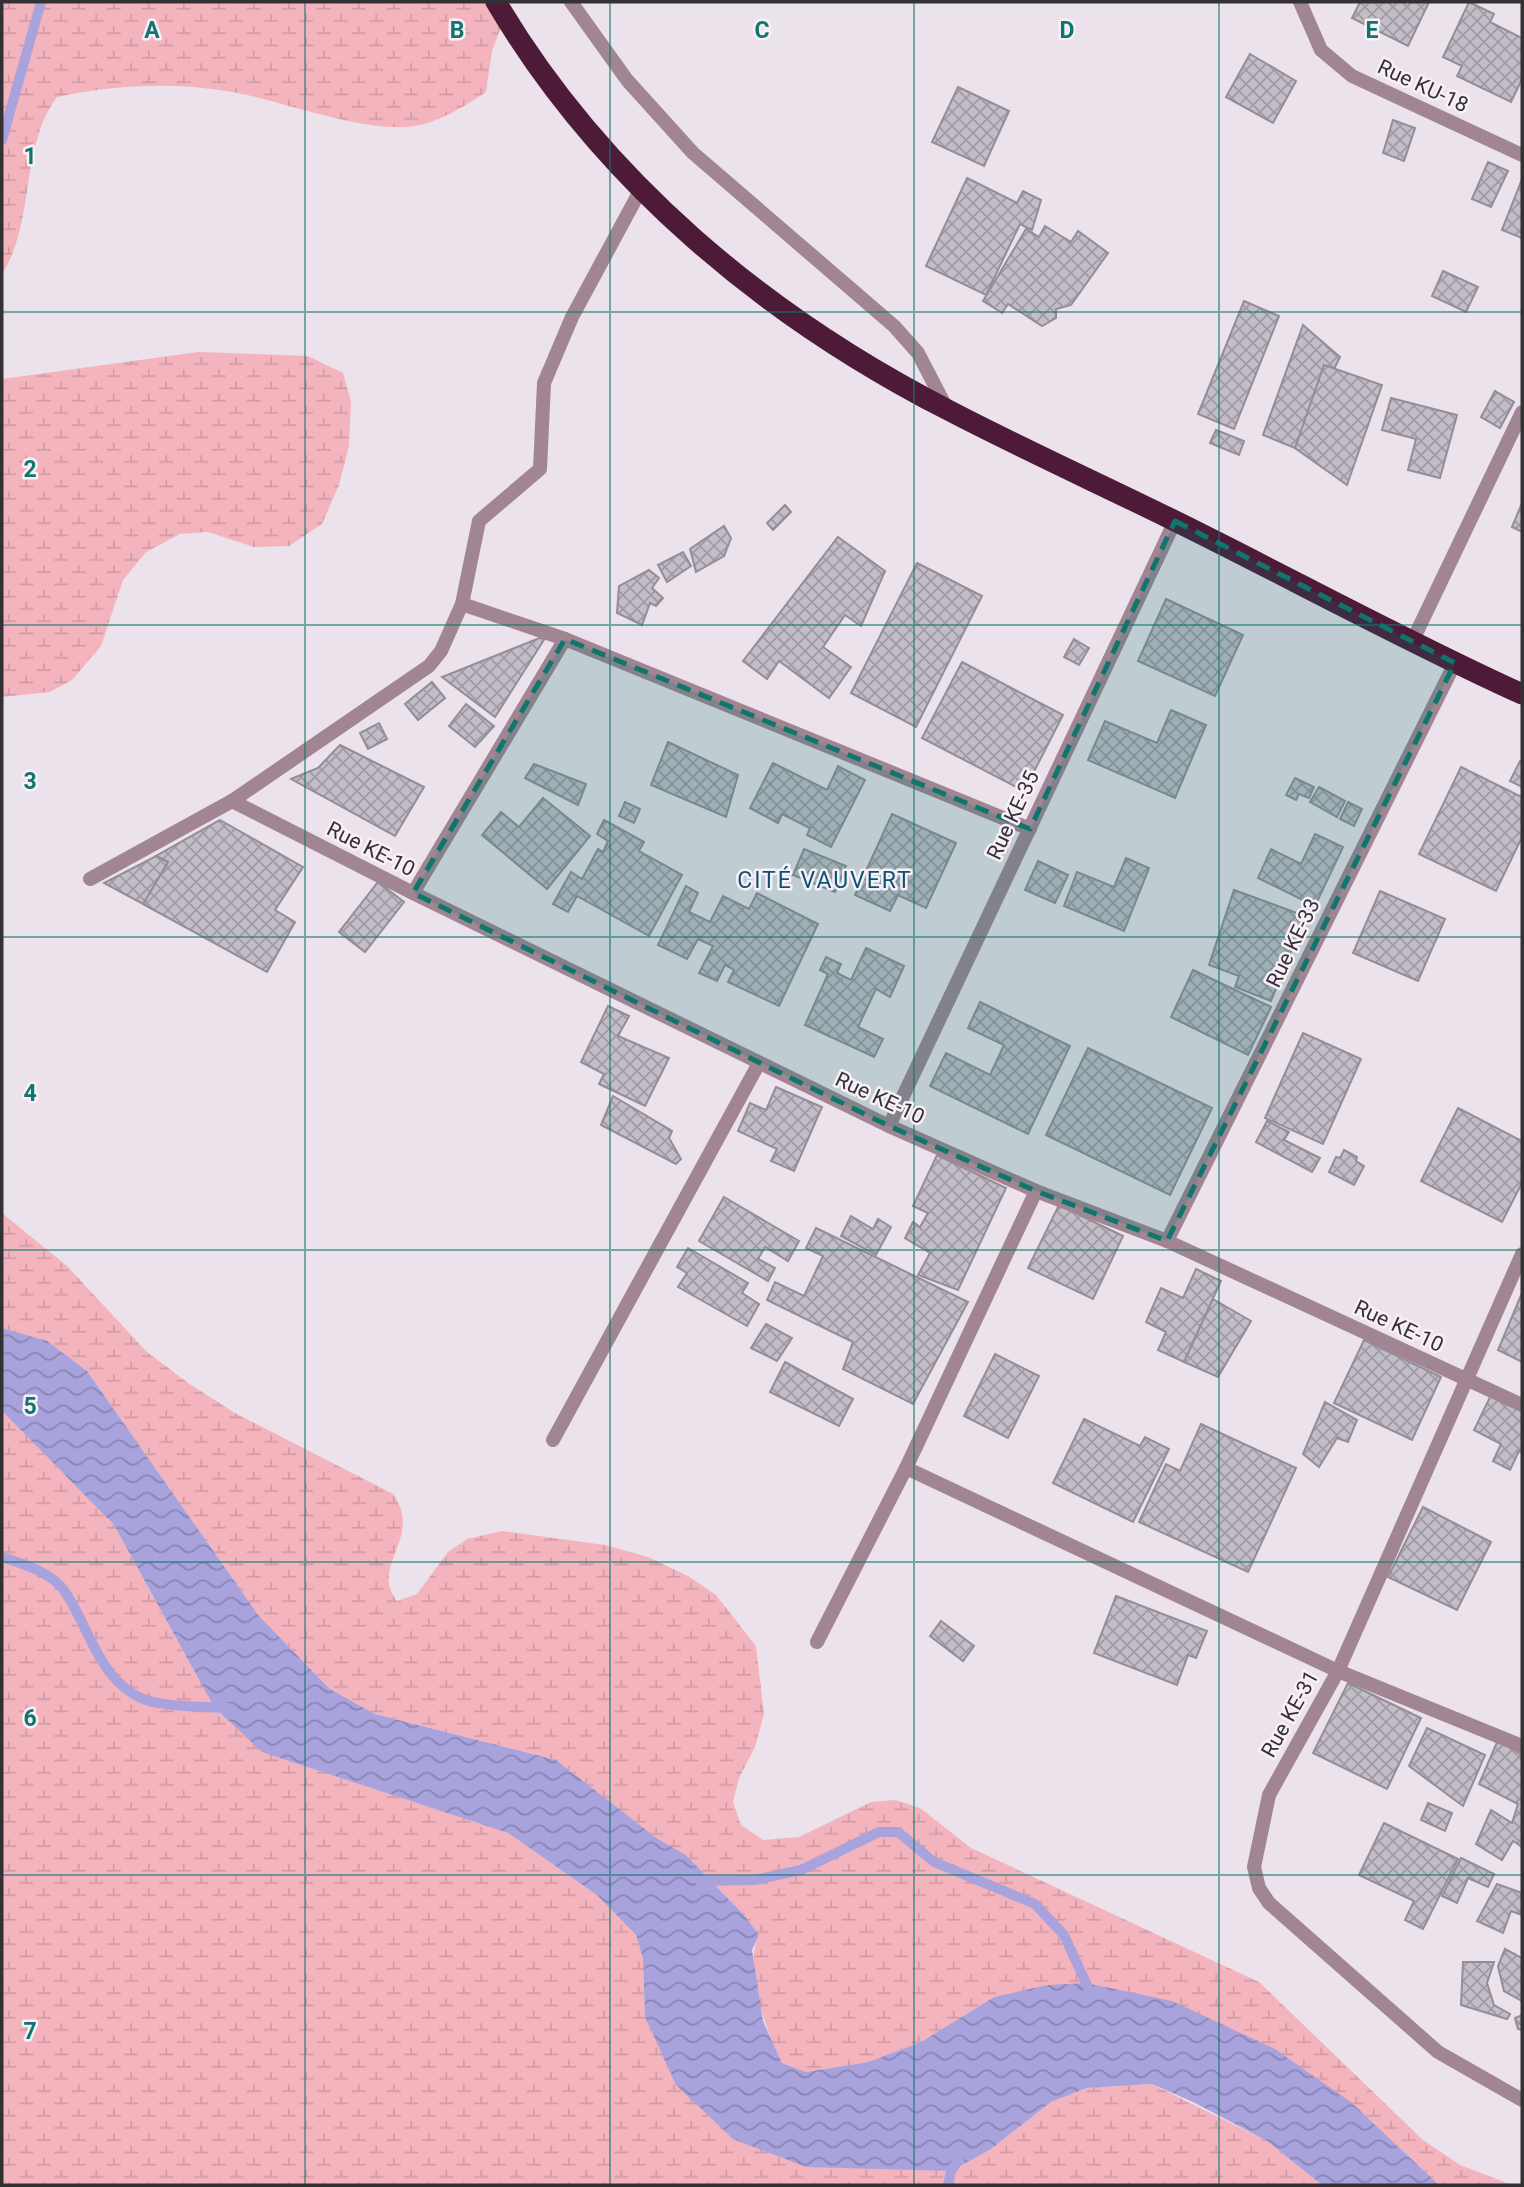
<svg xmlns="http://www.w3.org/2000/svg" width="1524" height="2187" viewBox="0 0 1524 2187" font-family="Roboto,sans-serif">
	<defs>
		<pattern id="wetland-marsh" width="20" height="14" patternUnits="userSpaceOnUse" patternTransform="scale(1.75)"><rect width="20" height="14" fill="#f4b4be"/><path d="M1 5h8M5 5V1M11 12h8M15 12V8" fill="none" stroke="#d29ba4"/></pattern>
		<pattern id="water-waves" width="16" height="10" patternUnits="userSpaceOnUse" patternTransform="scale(1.75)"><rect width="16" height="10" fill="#a8a2dd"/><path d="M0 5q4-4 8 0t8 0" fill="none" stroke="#8a85b4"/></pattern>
		<pattern id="building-cross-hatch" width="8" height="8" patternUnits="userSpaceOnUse" patternTransform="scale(1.75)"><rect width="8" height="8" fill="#c3bdc8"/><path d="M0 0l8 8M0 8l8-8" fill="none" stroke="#9f9aa3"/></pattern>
	</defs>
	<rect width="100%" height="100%" fill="#ece2eb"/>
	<g fill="url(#wetland-marsh)">
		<path d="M2,2H488L505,16L492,51L486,92C463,107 442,121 415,126C364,134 280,99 226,91C170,82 112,85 57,97C19,148 36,221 2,274Z"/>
		<polygon points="198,352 308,356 343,373 351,401 349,446 339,485 322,524 289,546 254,547 208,532 180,534 146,552 123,580 101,646 72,680 50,692 2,697 2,379"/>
		<path d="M2,1213L67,1266L147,1352L188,1383L235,1413L393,1494C424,1538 369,1565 397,1601L417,1594L448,1552L467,1539L502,1531L605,1545L648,1557L688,1576L716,1595L756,1646L764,1714L755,1747L739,1778L733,1802L741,1825L763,1840L799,1837L871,1802L895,1800L920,1808L971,1848L1259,1982L1423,2140L1460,2165L1512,2185H1439L1352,2103L994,1997L921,2042L868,2062L806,2072L782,2063C766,2029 742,1970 759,1935L744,1915L686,1855L658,1839L556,1760L375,1714L330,1689L259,1616L87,1371L47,1342L2,1328Z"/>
		<polygon points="2,1411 114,1525 214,1707 262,1751 508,1833 597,1895 636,1935 643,1959 645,2017 991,2149 1051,2102 1087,2088 1152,2084 1267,2141 1322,2185 2,2185"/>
	</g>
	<polygon fill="url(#water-waves)" points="2,1328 47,1341 87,1371 259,1616 330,1689 375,1714 556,1760 658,1839 686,1855 744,1915 759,1935 752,1950 763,2021 782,2063 806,2072 868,2062 921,2042 994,1997 1048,1985 1086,1983 1172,2001 1275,2049 1352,2103 1439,2185 1322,2185 1267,2141 1193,2102 1152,2084 1087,2088 1051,2102 991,2149 951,2171 806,2167 733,2139 676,2085 645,2017 643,1959 636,1935 597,1895 508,1833 262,1752 214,1707 114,1525 2,1411"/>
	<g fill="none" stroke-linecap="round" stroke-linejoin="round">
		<g stroke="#a8a2dd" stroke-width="10">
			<polyline points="2,140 41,2"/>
			<path d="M2,1557C22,1564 49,1571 63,1589C90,1626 98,1684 149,1701C169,1707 207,1707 229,1708"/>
			<polyline points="700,1881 755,1880 801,1870 879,1832 898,1832 934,1862 1035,1904 1064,1935 1092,1996"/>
			<polyline points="948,2185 951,2171 959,2159"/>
		</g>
	</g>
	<g fill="url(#building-cross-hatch)" stroke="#938d98" stroke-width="2">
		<polygon points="1360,2 1429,2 1408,46 1352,18"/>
		<polygon points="1469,2 1494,14 1490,22 1522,38 1522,79 1511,102 1457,76 1462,66 1443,57"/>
		<polygon points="1250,54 1296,81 1273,123 1226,97"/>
		<polygon points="958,87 1009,111 984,166 932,142"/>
		<polygon points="1393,120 1415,128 1404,161 1383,153"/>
		<polygon points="1488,162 1508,171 1491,207 1472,199"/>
		<polygon points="967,178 1017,203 1023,191 1041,200 1032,230 1020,224 986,295 926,266"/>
		<polygon points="1522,179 1522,238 1502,230"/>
		<polygon points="1045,226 1071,242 1078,231 1108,253 1071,305 1056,309 1056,318 1042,326 1008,304 1002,313 983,301 1026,229 1039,237"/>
		<polygon points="1443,271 1478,287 1466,312 1432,296"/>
		<polygon points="1244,301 1279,316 1234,429 1198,414"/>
		<polygon points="1303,325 1340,357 1295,448 1263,435"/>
		<polygon points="1324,365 1382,385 1347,485 1295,448"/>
		<polygon points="1495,391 1514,402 1500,428 1481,417"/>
		<polygon points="1391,398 1457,415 1440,478 1408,470 1416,439 1382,430"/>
		<polygon points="1216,430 1244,441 1239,455 1210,443"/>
		<polygon points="1522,503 1522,532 1512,527"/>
		<polygon points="785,505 791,512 773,530 767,523"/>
		<polygon points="724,526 731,538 724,556 696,572 690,549"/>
		<polygon points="838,537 885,571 861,626 845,615 823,647 851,667 829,698 779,661 767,679 743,661"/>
		<polygon points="683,552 691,566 667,582 658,565"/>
		<polygon points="917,563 982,596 916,727 851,693"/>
		<polygon points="649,570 659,578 652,588 663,598 656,606 650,603 642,625 617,613 619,586"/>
		<polygon points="1166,599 1243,635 1215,696 1138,661"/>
		<polygon points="547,635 495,717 442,677"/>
		<polygon points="1074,639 1089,648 1079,665 1064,657"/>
		<polygon points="962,662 1063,715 1024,791 922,738"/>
		<polygon points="432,682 445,698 418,720 405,704"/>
		<polygon points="466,704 494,726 475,747 449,726"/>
		<polygon points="1171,710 1206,725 1175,798 1088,760 1105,721 1157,743"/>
		<polygon points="379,723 387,739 368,749 360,733"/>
		<polygon points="668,742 738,775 726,817 651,785"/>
		<polygon points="340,745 424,787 395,836 291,779 318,768"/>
		<polygon points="1520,761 1522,762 1522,787 1510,781"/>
		<polygon points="773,763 827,790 838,766 865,780 831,847 807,835 810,828 782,814 778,823 750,808"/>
		<polygon points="534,764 586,784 578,805 525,778"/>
		<polygon points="1461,767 1522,797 1522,837 1496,891 1419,854"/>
		<polygon points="1295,778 1314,787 1309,798 1299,794 1296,800 1286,795"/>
		<polygon points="1319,787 1345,801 1337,817 1310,802"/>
		<polygon points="543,798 590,836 547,889 482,835 501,812 519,827"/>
		<polygon points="625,802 640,809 634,823 619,816"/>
		<polygon points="1348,802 1362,809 1354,826 1340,819"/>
		<polygon points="892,814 956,843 926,908 898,895 890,911 855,895"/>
		<polygon points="220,820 303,867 275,910 295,922 267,972 143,904 168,862 156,856"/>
		<polygon points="604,820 644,842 639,851 682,875 649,936 577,896 568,912 553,904 571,872 582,879 598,849 603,852 608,841 597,834"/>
		<polygon points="1315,834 1343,847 1315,906 1258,878 1271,849 1301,864"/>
		<polygon points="804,849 846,866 835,892 793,875"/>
		<polygon points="156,856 168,862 143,904 104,883"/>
		<polygon points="1126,858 1149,868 1124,931 1064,906 1077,872 1114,887"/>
		<polygon points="1038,861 1068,875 1055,903 1025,890"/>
		<polygon points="378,882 404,902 365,952 339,932"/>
		<polygon points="686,886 698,893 689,912 710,922 723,896 749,909 757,893 818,924 779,1006 728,982 734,970 725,965 717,981 699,973 713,946 698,939 687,959 658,945"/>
		<polygon points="1234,890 1305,916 1271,1001 1235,987 1239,976 1209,965"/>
		<polygon points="1380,891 1445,919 1418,981 1353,953"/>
		<polygon points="866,948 904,966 890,997 876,989 858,1027 883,1039 874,1057 805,1025 828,974 820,970 826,957 841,964 837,973 851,980"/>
		<polygon points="1193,970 1271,1007 1248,1055 1171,1017"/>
		<polygon points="980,1002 1070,1046 1028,1134 930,1086 946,1053 990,1075 1004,1045 968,1028"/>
		<polygon points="608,1006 629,1016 618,1036 669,1058 645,1106 599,1084 604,1074 581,1062"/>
		<polygon points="1303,1033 1361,1059 1323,1144 1265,1118"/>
		<polygon points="1088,1048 1212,1108 1170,1195 1046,1135"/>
		<polygon points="776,1087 822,1107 794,1171 771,1161 777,1149 738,1131 750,1103 766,1110"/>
		<polygon points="613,1096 672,1131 669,1138 681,1159 676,1164 601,1125"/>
		<polygon points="1458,1108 1522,1141 1522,1183 1502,1222 1421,1181"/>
		<polygon points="1267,1121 1289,1132 1284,1140 1320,1158 1312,1172 1256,1142"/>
		<polygon points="1344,1150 1357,1157 1356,1161 1364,1166 1354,1185 1329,1172 1336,1157 1340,1158"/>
		<polygon points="937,1155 1006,1188 958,1290 918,1275 930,1253 905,1238 913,1222 920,1227 928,1213 913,1206"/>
		<polygon points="724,1197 799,1241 788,1261 765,1247 758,1259 775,1268 768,1281 699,1241"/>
		<polygon points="1059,1205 1123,1236 1093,1299 1028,1268"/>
		<polygon points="851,1216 873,1229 878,1219 891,1227 876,1255 841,1236"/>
		<polygon points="816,1228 968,1302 913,1404 843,1369 853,1342 767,1300 775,1282 804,1296 823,1256 806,1248"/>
		<polygon points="688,1248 748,1283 742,1293 759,1304 747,1326 678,1287 687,1273 677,1267"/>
		<polygon points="1196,1269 1221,1281 1184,1362 1158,1350 1166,1332 1146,1322 1161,1288 1183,1298"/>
		<polygon points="1522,1293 1522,1362 1498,1350"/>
		<polygon points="1213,1299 1251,1321 1218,1377 1184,1362"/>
		<polygon points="766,1324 792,1338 777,1361 751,1348"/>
		<polygon points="1364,1340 1441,1377 1412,1440 1334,1403"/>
		<polygon points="995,1354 1039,1376 1008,1438 964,1416"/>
		<polygon points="785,1362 853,1399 839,1426 770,1392"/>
		<polygon points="1491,1395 1522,1411 1522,1452 1519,1451 1510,1470 1493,1461 1501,1444 1474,1430"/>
		<polygon points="1325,1402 1357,1420 1348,1442 1337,1438 1319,1467 1303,1454"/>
		<polygon points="1084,1419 1140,1446 1145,1437 1169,1449 1133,1522 1053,1483"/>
		<polygon points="1201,1424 1296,1468 1248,1572 1139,1522 1166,1464 1180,1471"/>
		<polygon points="1423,1507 1491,1542 1457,1610 1388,1577"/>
		<polygon points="1116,1596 1207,1631 1196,1658 1188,1655 1177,1685 1094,1653"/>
		<polygon points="941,1621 974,1646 963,1661 930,1636"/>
		<polygon points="1348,1683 1421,1718 1387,1789 1313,1753"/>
		<polygon points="1427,1728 1485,1755 1463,1806 1409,1766"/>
		<polygon points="1498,1740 1522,1755 1522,1847 1513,1841 1502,1860 1476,1844 1491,1810 1512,1823 1518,1804 1479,1784"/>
		<polygon points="1428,1803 1452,1813 1445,1831 1421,1820"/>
		<polygon points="1384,1823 1458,1859 1423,1929 1405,1920 1414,1901 1359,1875"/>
		<polygon points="1461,1858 1494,1874 1488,1887 1468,1878 1457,1903 1442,1896"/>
		<polygon points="1497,1884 1522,1893 1522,1915 1511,1911 1503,1933 1477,1921"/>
		<polygon points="1505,1949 1522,1958 1522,2001 1504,1991 1498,1966"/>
		<polygon points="1463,1962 1494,1962 1487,1983 1494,2005 1510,2014 1507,2019 1461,2005"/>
		<polygon points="1522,2015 1522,2030 1518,2029 1515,2018"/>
	</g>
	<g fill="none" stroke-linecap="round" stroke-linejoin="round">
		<g stroke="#a18592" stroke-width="14">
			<polyline points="571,2 627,80 693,153 894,326 918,353 947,409"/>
			<polyline points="1300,2 1321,50 1352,76 1522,155"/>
			<polyline points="462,604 565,639 1030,829"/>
			<polyline points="1412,642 1522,412"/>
			<polyline points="232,801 413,893 889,1126 1036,1191 1167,1241 1522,1405"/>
			<polyline points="90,879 232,801 429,666 441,651 462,604 479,521 540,469 544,383 572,317 640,191"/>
			<polyline points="413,893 565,639"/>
			<polyline points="889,1126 1175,521"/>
			<polyline points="1167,1241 1455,663"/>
			<polyline points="1522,1254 1338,1671 1269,1795 1254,1867 1259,1888 1269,1903 1438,2052 1522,2100"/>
			<polyline points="553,1440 759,1063"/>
			<polyline points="906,1468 1338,1671 1522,1746"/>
			<polyline points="817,1642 906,1468 1036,1191"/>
		</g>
		<path stroke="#4d1a37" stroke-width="21" d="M496,2C602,181 766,317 950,411C1023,449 1098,483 1171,519C1289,577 1403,640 1522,694"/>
	</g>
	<path fill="#0f766e" fill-opacity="0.2" stroke="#0f766e" stroke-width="5" stroke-dasharray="14 9" stroke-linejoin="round" d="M1175,521L1455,663L1167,1241L1036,1191L889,1126L413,893L565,639L1030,829Z"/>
	<path fill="none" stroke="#0f766e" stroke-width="2" stroke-opacity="0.55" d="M305,2V2185M610,2V2185M914,2V2185M1219,2V2185M2,312H1522M2,625H1522M2,937H1522M2,1250H1522M2,1562H1522M2,1875H1522"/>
	<g text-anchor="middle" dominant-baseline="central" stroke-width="5" stroke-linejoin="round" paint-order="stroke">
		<g font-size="21" fill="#343134" stroke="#f9eff8">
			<text transform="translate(1423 86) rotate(25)">Rue KU-18</text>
			<text transform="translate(1013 815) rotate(-65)">Rue KE-35</text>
			<text transform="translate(371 849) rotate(27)">Rue KE-10</text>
			<text transform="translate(1293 943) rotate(-64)">Rue KE-33</text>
			<text transform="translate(880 1098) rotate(25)">Rue KE-10</text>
			<text transform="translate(1399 1326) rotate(25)">Rue KE-10</text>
			<text transform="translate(1290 1714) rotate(-61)">Rue KE-31</text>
		</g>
		<g font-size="23" letter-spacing="2" fill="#095470" stroke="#f9eff8">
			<text x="825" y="880">CITÉ VAUVERT</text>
		</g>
	</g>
	<g font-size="23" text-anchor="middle" font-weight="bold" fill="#0f766e" stroke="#f9eff8" stroke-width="5" stroke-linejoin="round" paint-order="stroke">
		<text x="152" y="38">A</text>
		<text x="457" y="38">B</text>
		<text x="762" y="38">C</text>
		<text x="1067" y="38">D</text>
		<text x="1372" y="38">E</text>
		<text x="30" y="164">1</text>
		<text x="30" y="477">2</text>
		<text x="30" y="789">3</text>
		<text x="30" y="1101">4</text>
		<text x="30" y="1414">5</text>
		<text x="30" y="1726">6</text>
		<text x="30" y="2039">7</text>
	</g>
	<rect width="1524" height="2187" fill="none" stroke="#343134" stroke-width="7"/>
</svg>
